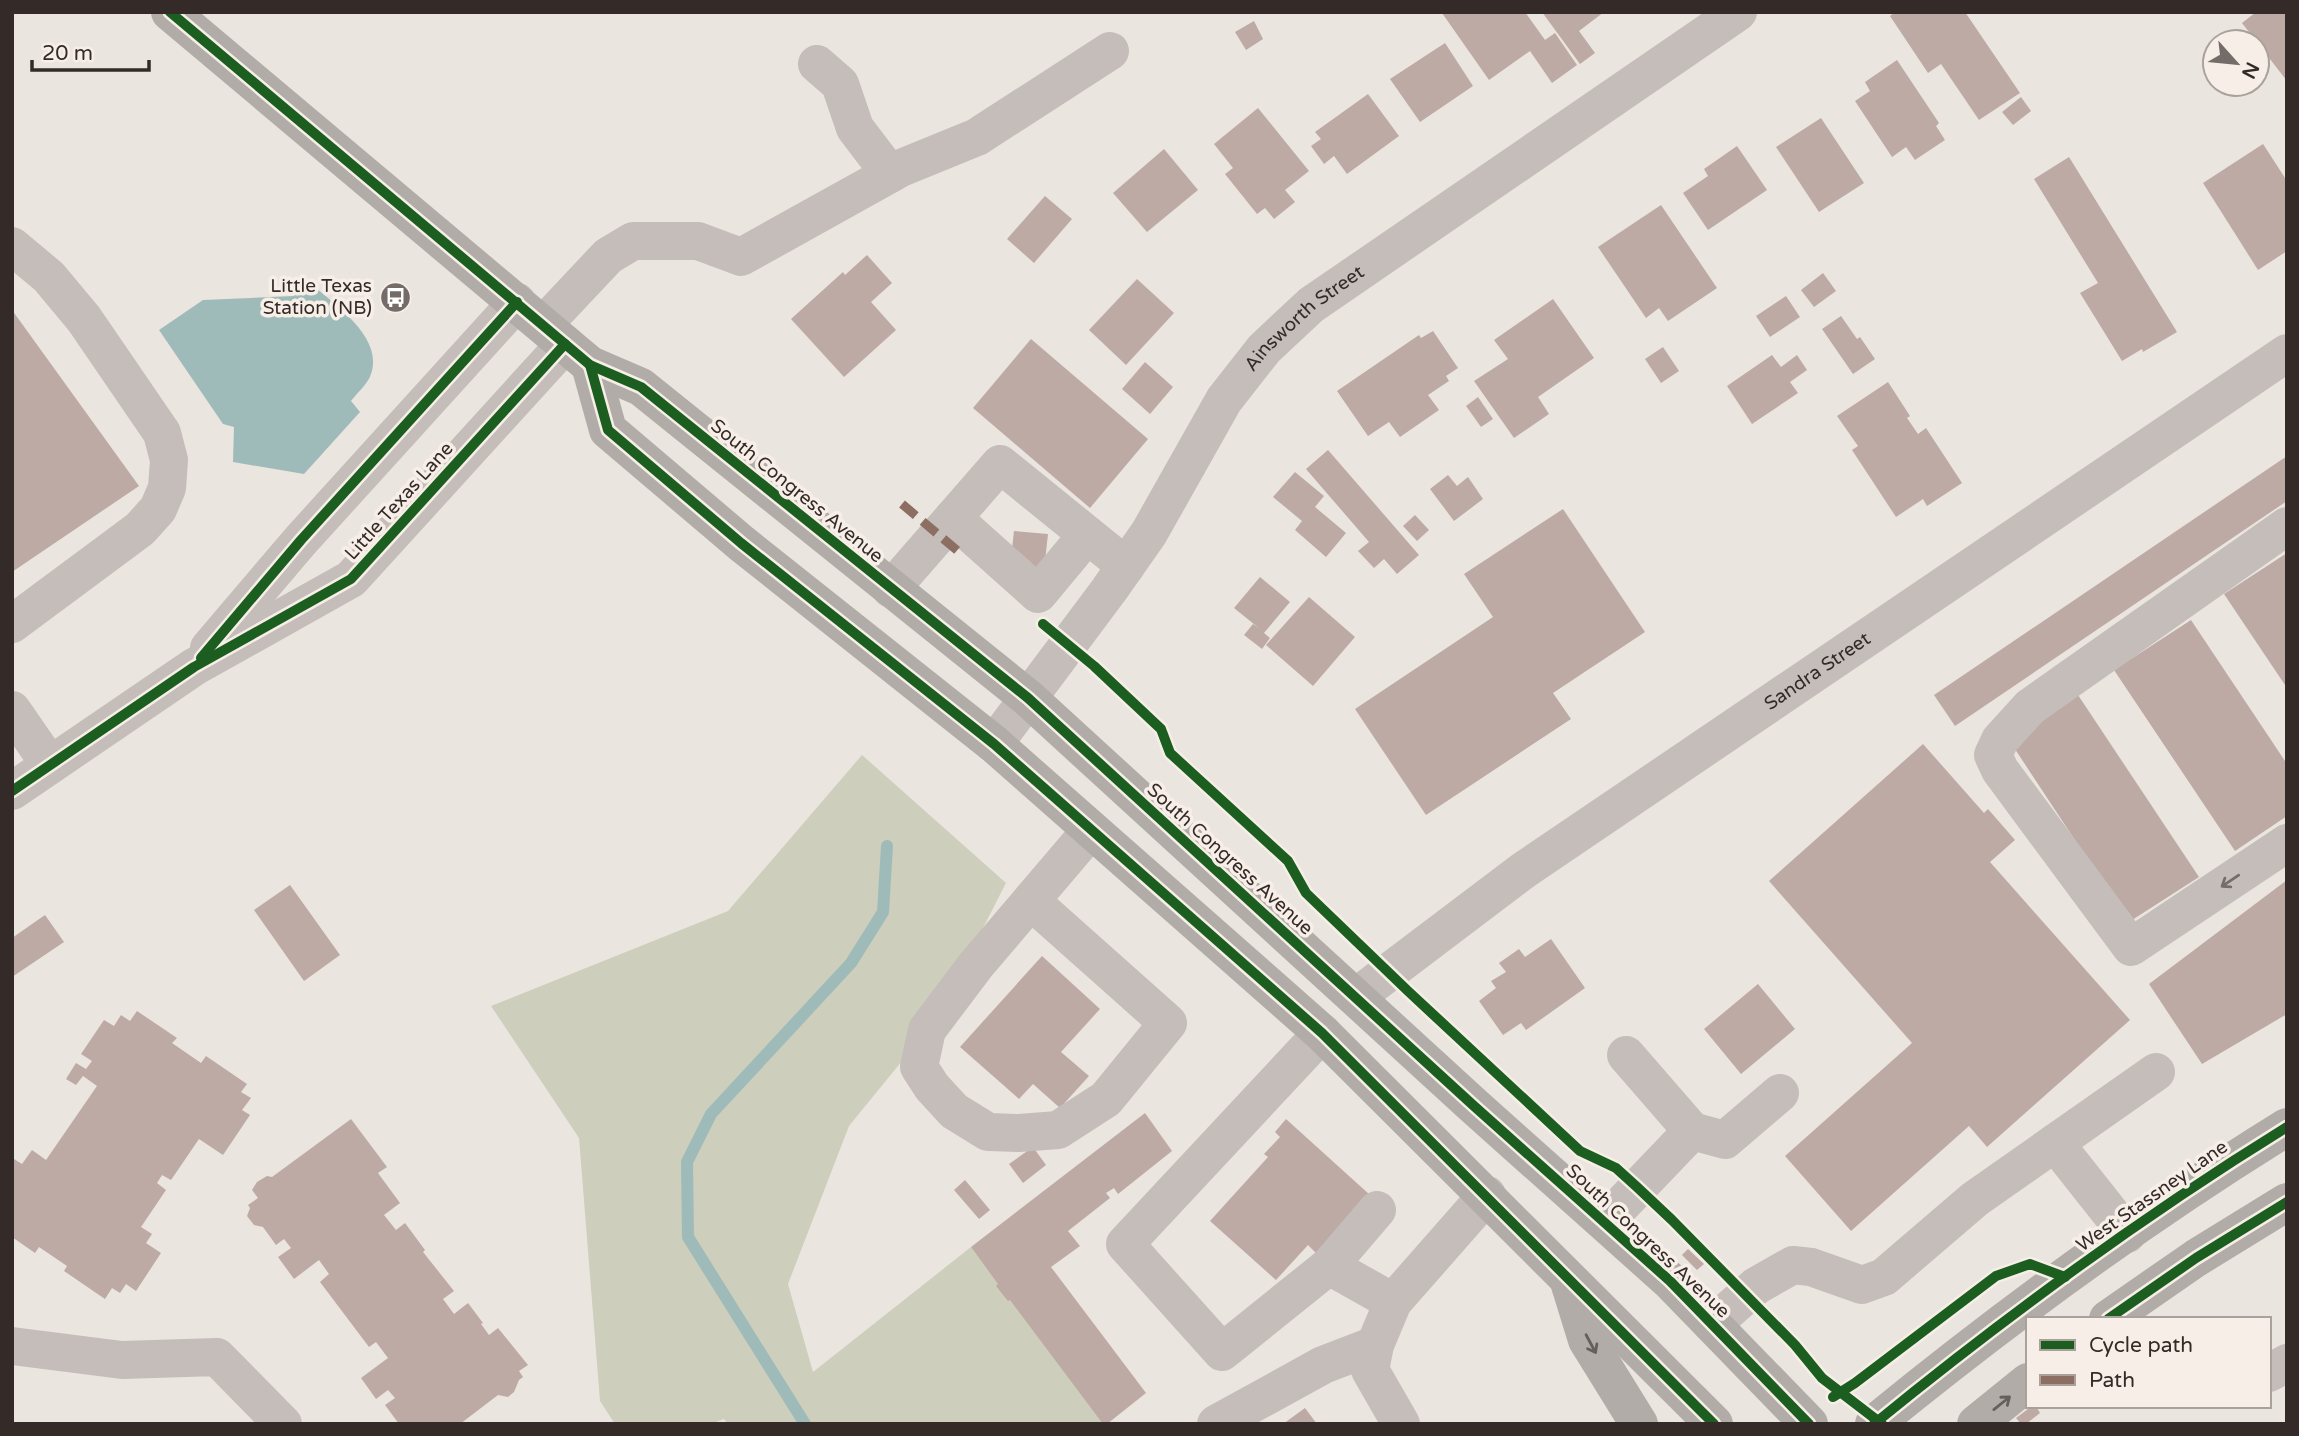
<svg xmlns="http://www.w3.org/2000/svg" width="2299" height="1436" viewBox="0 0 2299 1436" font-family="'Varela Round',sans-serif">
	<rect width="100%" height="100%" fill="#ebe5e0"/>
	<polygon fill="#cdcebb" points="862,755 1006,883 937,1018 849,1126 788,1284 813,1372 971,1247 1104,1424 728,1424 724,1419 711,1424 615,1424 600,1401 579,1138 491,1006 728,911"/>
	<path fill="#9fbbb9" d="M309,282C333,304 384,336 371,374C368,384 357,393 351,401L360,412L304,474L233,462L234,427L223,424L159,330L203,300L294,296Z"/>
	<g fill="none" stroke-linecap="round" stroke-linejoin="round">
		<polyline stroke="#9fbbb9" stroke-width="12" points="805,1424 688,1237 687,1162 711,1114 851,963 883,912 887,846"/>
	</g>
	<g fill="#bdaaa4">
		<polygon points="1443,12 1525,12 1545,40 1555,33 1577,65 1552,83 1530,51 1489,80 1442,13"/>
		<polygon points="1542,12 1604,12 1579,31 1595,53 1580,64"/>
		<polygon points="1895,12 1965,12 2020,93 1979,120 1941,64 1928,73 1890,16"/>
		<polygon points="2256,12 2287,12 2287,81 2242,23"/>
		<polygon points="1254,21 1263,39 1246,50 1235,32"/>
		<polygon points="1445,43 1473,86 1420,122 1390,79"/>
		<polygon points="1897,60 1939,123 1936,126 1945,140 1915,160 1906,147 1892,157 1855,101 1870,91 1865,82"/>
		<polygon points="1368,94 1399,136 1347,174 1334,156 1324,164 1311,146 1321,139 1315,132"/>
		<polygon points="2021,97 2031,111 2013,125 2002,112"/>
		<polygon points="1258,108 1309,171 1285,190 1295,202 1274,219 1265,208 1257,214 1225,174 1233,168 1214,144"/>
		<polygon points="1821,118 1864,183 1819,212 1776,147"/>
		<polygon points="2263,144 2287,181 2287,251 2258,270 2203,183"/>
		<polygon points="1737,146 1767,190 1708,230 1683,193 1708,176 1704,169"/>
		<polygon points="1164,149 1198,190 1147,232 1113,193"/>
		<polygon points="2069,157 2177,332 2143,352 2142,349 2122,361 2080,293 2098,283 2034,179"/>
		<polygon points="1045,196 1072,219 1034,263 1007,239"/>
		<polygon points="1661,205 1717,288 1668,321 1659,308 1646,318 1598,247"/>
		<polygon points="867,255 892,283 871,302 896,330 844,377 791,319 843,272 845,275"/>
		<polygon points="1823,273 1836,291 1814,307 1801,290"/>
		<polygon points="1137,279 1174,313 1126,365 1089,330"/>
		<polygon points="1786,296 1800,317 1770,337 1756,316"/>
		<polygon points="1553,299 1594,358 1538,397 1549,414 1514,438 1474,381 1508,359 1494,340"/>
		<polygon points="12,310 139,486 12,572"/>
		<polygon points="1841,316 1857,339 1860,337 1875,359 1853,374 1822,329"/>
		<polygon points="1433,331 1458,368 1446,376 1449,381 1428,395 1439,410 1400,437 1389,422 1368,436 1337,391 1419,335 1421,338"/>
		<polygon points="1031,339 1148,439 1090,508 973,408"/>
		<polygon points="1663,347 1679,371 1661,383 1645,359"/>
		<polygon points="1772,355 1781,367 1797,355 1807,370 1790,382 1798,393 1752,424 1727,386"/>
		<polygon points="1145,362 1173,387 1150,414 1122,389"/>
		<polygon points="1888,382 1910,416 1907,418 1918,434 1926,428 1962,483 1927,506 1923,499 1896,517 1852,450 1858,446 1837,416"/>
		<polygon points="1478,397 1493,419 1481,427 1466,406"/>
		<polygon points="1328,450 1419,555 1397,574 1384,559 1374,568 1358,551 1369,542 1306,469"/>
		<polygon points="2287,456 2287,501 1955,726 1934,695"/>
		<polygon points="1295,472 1324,496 1315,507 1346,533 1326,557 1295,530 1302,521 1273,497"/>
		<polygon points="1448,475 1457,486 1468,477 1483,499 1454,521 1430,489"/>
		<polygon points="1563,509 1645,632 1553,693 1571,719 1426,815 1355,709 1493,617 1464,574"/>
		<polygon points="1415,515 1429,530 1417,541 1403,526"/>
		<polygon points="1014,531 1048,534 1044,570 1010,567"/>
		<polygon points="2287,553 2287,688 2224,594"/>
		<polygon points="1260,577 1290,602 1264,633 1270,638 1262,649 1244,635 1253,624 1260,629 1234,608"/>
		<polygon points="1309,597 1355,637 1313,686 1266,645"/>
		<polygon points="2191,620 2287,764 2287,816 2235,851 2114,670"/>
		<polygon points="2078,695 2199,877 2129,922 2009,740"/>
		<polygon points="1923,744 1984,813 1988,809 2015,840 1990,862 2130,1020 1987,1147 1969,1126 1851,1231 1785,1156 1912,1043 1769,881"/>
		<polygon points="2287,880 2287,1014 2202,1064 2149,984"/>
		<polygon points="290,885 340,955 304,981 254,910"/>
		<polygon points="45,915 64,942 12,977 12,938"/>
		<polygon points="1551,939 1585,988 1526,1030 1521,1023 1503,1035 1479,1001 1496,988 1491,981 1506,972 1499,963 1519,949 1525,957"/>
		<polygon points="1042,956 1100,1009 1061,1052 1089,1076 1060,1108 1033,1084 1019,1099 960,1047"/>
		<polygon points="1758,984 1795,1029 1741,1074 1704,1029"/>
		<polygon points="137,1011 177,1038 172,1043 201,1063 206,1056 247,1084 241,1092 251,1098 242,1110 250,1115 223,1155 199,1139 171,1180 162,1175 157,1183 166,1190 141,1227 152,1234 146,1243 161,1253 136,1291 126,1284 120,1293 112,1288 105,1299 64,1271 67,1266 39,1247 35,1253 12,1237 12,1161 14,1159 22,1164 32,1150 46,1160 97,1086 83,1076 76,1085 66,1079 76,1063 86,1069 92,1061 81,1054 104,1020 114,1026 121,1015 130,1021"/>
		<polygon points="1145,1113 1172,1151 1118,1194 1114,1188 1106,1193 1110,1198 1068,1231 1080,1246 1051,1267 1146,1393 1107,1424 1103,1424 1010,1300 1008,1301 996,1286 998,1284 971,1247"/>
		<polygon points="351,1119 387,1167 378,1173 400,1203 384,1215 396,1230 405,1223 425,1250 423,1252 454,1291 443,1299 454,1314 468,1303 483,1323 481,1324 489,1335 498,1328 528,1365 519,1371 523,1377 519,1380 514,1392 508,1397 498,1395 460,1424 399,1424 385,1405 395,1398 388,1390 376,1399 361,1378 388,1358 376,1342 369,1347 320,1282 329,1274 319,1260 294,1279 278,1257 291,1248 284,1239 276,1245 263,1227 254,1225 247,1216 250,1208 248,1205 258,1198 252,1190 257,1182 267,1176 272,1177"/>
		<polygon points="1286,1119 1370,1195 1317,1254 1308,1245 1276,1280 1210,1221 1268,1157 1264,1154 1280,1137 1275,1132"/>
		<polygon points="1033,1147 1046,1165 1023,1183 1009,1164"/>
		<polygon points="965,1180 990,1210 979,1219 954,1190"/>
		<polygon points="1688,1249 1704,1264 1697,1270 1682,1255"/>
		<polygon points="2032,1406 2036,1406 2040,1413 2026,1424 2021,1424 2016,1418"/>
		<polygon points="1305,1408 1317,1424 1283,1424"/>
	</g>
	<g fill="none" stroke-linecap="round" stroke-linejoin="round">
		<g stroke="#c4bdb9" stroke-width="38">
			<polyline points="817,64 840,84 855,128 890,174"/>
			<polyline points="12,246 49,277 84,319 162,433 169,460 167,488 158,509 140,529 12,624"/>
			<polyline points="543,325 608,256 633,241 698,241 741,257 901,168 977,137 1110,51"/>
			<polyline points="953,518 1038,594 1087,535"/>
			<polyline points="2287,526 2030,707 2000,740 1993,755 2000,770 2131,947 2287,843"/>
			<polyline points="891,589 1000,464 1126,566"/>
			<polyline points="209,648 301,540 517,302"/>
			<polyline points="12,710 50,765"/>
			<path id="s1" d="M994,744L1109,590L1149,533L1224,400L1264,349L1311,305L1738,12"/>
			<polyline points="12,791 194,667 351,579 565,344"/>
			<polyline points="1031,901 1168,1023 1106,1099 1058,1130 1019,1133 988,1132 954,1111 932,1087 919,1067 927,1030 976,965 1091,830"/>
			<path id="s2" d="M1356,997L1524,870L2287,353"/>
			<polyline points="1322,1033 1125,1244 1222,1352 1329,1266 1377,1210"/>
			<polyline points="1626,1055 1692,1131"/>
			<polyline points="2055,1143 2127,1234"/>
			<polyline points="1605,1222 1692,1131 1725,1140 1780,1093"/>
			<polyline points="1329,1266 1393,1302"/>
			<polyline points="1713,1324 1756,1286 1793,1265 1811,1267 1862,1285 1884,1277 1975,1199 2156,1072"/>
			<polyline points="12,1346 122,1360 217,1357 283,1424"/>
			<polyline points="2269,1373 2287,1363"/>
			<polyline points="1216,1424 1323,1365 1375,1345"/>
			<polyline points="1401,1424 1370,1370 1375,1345 1393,1302 1487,1195"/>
		</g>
		<g stroke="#b2aca9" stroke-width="38">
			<polyline points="170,12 590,365 641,387 1028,698 1474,1106 1670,1281 1809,1424"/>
			<polyline points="590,365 608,430 741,543 994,744 1322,1033 1714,1424"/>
			<polyline points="1570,1285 1587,1340 1639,1424"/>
			<polyline points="2108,1319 2196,1258 2287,1202"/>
			<path d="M1874,1424C2005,1317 2143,1216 2287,1127"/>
			<polyline points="1976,1424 2028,1382"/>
		</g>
		<polyline stroke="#8d6e63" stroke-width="9" stroke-dasharray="18 9" stroke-linecap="butt" points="902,504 959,552"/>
		<defs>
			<g id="cycleway">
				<polyline points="170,12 590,365 641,387 1028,698 1474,1106 1670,1281 1809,1424"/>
				<polyline points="590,365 608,430 741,543 994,744 1322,1033 1714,1424"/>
				<polyline points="1043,624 1094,666 1161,729 1170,753 1288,861 1306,893 1409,992 1580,1151 1616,1168 1637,1187 1672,1220 1795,1345 1822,1378 1882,1424"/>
				<polyline points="201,658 301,540 517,302"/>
				<polyline points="12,791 194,667 351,579 565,344"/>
				<polyline points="2108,1319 2196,1258 2287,1202"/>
				<polyline points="1833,1397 1855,1383 1996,1276 2030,1264 2065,1277"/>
				<path d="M1874,1424C2005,1317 2143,1216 2287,1127"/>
			</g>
		</defs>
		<use href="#cycleway" stroke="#f7efe7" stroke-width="15"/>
		<use href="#cycleway" stroke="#1b5e20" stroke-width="10"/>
	</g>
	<defs><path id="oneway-shaft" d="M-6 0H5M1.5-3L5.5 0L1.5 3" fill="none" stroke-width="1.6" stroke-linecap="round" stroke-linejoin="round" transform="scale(1.75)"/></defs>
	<use stroke="#756d69" href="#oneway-shaft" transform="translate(2230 881) rotate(146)"/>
	<g stroke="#665f5c">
		<use href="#oneway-shaft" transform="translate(1591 1344) rotate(62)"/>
		<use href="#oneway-shaft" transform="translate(2002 1403) rotate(-39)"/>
	</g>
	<defs>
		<symbol id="bus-disc" viewBox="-11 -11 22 22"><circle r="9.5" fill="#746c68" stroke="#f7efe7"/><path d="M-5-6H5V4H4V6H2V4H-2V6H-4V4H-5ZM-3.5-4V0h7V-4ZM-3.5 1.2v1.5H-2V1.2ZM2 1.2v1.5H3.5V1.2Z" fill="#fff"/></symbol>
	</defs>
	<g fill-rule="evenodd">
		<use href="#bus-disc" x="378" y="280" width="35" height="35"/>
	</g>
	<g text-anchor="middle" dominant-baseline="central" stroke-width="7" stroke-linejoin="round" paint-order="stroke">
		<g font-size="19" fill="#342b28" stroke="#f7efe7" text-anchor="end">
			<text x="372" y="286">Little Texas<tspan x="372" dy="22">Station (NB)</tspan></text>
		</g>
		<g font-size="19" fill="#342b28" stroke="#f7efe7">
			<text stroke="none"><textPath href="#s1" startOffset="530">Ainsworth Street</textPath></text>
			<text transform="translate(797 491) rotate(39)">South Congress Avenue</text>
			<text transform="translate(399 501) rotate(-48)">Little Texas Lane</text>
			<text stroke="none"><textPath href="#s2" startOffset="565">Sandra Street</textPath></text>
			<text transform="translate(1230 859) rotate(42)">South Congress Avenue</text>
			<text transform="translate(2152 1196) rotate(-35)">West Stassney Lane</text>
			<text transform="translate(1648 1241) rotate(43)">South Congress Avenue</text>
		</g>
	</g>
	<rect width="2299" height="1436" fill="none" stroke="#342b28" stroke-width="28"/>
	<rect x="2026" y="1317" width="245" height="91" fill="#f7efe7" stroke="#a9a19b" stroke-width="2"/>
	<rect x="2040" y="1340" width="35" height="10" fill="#1b5e20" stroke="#a9a19b" stroke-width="2"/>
	<text x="2089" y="1352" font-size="21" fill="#342b28">Cycle path</text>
	<rect x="2040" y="1375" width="35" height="10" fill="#8d6e63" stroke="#a9a19b" stroke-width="2"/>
	<text x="2089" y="1387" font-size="21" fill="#342b28">Path</text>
	<g transform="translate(2236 63) rotate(117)"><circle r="33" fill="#f7efe7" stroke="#a9a19b" stroke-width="2"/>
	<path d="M0-5L12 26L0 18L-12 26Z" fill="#746c68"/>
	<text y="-10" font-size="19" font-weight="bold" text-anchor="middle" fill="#342b28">N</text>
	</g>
	<path d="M32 60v10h117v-10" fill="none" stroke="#342b28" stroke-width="3.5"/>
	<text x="42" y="60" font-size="21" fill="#342b28" stroke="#f7efe7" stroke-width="5" paint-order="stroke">20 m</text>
</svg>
